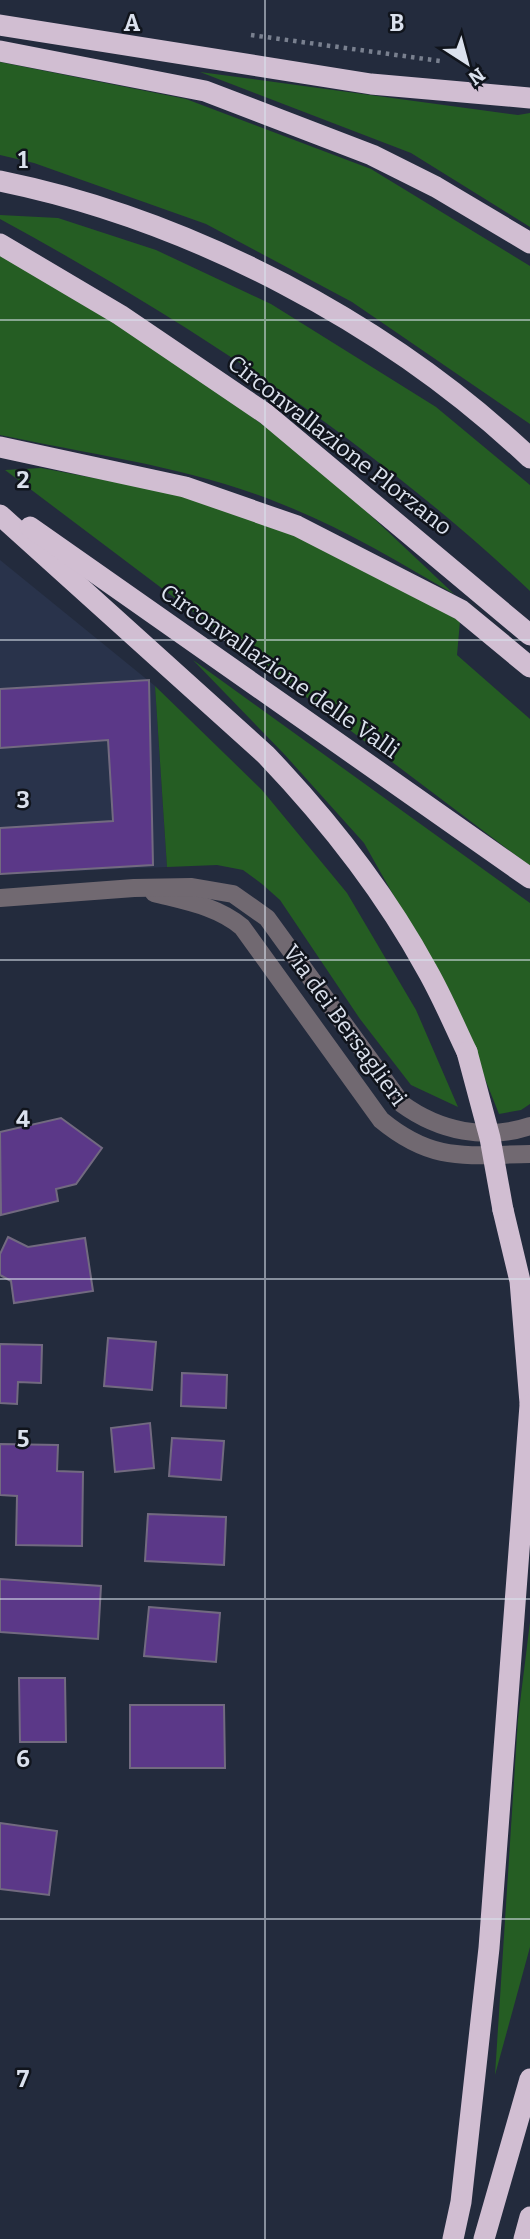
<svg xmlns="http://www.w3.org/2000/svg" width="530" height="2239" viewBox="0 0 530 2239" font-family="Bitter,serif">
	<rect width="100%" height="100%" fill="#232b3d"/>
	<polygon fill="#29334b" points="0,560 155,686 167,867 0,874"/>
	<g fill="#255d23">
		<polygon points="0,62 186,99 371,169 530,266 530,424 352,302 206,224 34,163 0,155"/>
		<polygon points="200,72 518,115 530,113 530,227 411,153"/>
		<path d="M0,215L58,218L156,250L271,304L436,407L530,485V591C373,443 189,322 0,219Z"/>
		<path d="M0,255L164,353L314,462L454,594C397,561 341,527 279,503C191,467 93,455 0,435Z"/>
		<polygon points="41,468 184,495 295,531 460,621 457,655 530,719 530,866 5,470"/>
		<polygon points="193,660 530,903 530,1104 521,1110 499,1114 456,1006 364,843 285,755"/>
		<polygon points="155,686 262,790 347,893 416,1010 458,1107 411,1085 360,1019 280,900 262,884 243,870 217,865 167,867"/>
		<polygon points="530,1622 530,1947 495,2075 518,1719"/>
	</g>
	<g fill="#5b3888" stroke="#726a80" stroke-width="2">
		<polygon points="149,680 153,865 0,874 0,828 113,821 108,740 0,748 0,689"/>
		<polygon points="61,1118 102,1148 76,1184 56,1189 58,1201 1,1215 0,1132"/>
		<polygon points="8,1237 28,1247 85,1238 93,1291 14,1303 11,1281 0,1275 0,1254"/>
		<polygon points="108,1338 156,1342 152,1390 104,1386"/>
		<polygon points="0,1344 42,1345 41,1383 18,1382 17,1404 0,1403"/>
		<polygon points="182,1373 227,1375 226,1408 181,1406"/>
		<polygon points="150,1423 154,1468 115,1472 111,1428"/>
		<polygon points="172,1438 224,1441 221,1480 169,1476"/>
		<polygon points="0,1444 58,1445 57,1471 83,1472 82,1546 16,1545 17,1496 0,1495"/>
		<polygon points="148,1514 226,1517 224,1565 145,1561"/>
		<polygon points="0,1579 101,1586 98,1639 0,1632"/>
		<polygon points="149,1607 220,1613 216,1662 144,1656"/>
		<polygon points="19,1678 65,1678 66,1742 20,1742"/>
		<polygon points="130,1705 224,1705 225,1768 130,1768"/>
		<polygon points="0,1823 57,1831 49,1895 0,1889"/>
	</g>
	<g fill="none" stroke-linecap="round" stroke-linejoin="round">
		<polyline stroke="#79808f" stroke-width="4.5" stroke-dasharray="3.5 5" stroke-linecap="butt" points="251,35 440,61"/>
		<g stroke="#716971" stroke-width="18">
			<path d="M154,893C185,901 217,906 242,927L381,1120C433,1163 466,1155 530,1154"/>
			<path d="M0,898L134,888L192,887L233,894L267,918L402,1104C439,1131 486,1141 530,1126"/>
		</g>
		<g stroke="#d1bed2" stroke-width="21">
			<polyline points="0,25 371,84 530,98"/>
			<polyline points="0,51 205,91 372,155 436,187 530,243"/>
			<path d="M0,181C191,220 389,324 530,458"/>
			<polyline points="0,244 120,315 266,414 530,635"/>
			<polyline points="0,447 185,487 297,526 461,610 530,667"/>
			<path d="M0,515L266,755C328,820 384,891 427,970C442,996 454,1025 467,1052"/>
			<polyline points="30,527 530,878"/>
			<polyline points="503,1210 520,1281 530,1403"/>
			<polyline points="453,2239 461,2202 489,1948 530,1405"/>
			<polyline points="484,2239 530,2079"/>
			<polyline points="524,2239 530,2217"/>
		</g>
		<polyline stroke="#d1bed2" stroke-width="21" points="467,1052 490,1138 503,1210"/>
	</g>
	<path fill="none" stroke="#dbe1ed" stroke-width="2" stroke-opacity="0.55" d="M265,0V2239M0,320H530M0,640H530M0,960H530M0,1279H530M0,1599H530M0,1919H530"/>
	<g text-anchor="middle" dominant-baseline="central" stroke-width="5" stroke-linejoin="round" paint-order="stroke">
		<g font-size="23" fill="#dbe1ed" stroke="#10141c">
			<text transform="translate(340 445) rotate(38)">Circonvallazione Plorzano</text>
			<text transform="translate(280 671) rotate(35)">Circonvallazione delle Valli</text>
			<text transform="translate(345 1025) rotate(54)">Via dei Bersaglieri</text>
		</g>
	</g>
	<g font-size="23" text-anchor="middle" font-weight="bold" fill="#dbe1ed" stroke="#10141c" stroke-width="5" stroke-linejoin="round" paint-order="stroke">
		<text x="132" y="31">A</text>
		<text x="397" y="31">B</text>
		<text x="23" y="168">1</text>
		<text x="23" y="488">2</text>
		<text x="23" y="808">3</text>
		<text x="23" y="1127">4</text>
		<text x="23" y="1447">5</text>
		<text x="23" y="1767">6</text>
		<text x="23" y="2087">7</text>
	</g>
	<g transform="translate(467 63) rotate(144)" stroke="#10141c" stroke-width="5" paint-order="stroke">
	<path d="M0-5L12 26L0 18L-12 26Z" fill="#dbe1ed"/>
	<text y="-10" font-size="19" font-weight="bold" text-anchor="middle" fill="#dbe1ed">N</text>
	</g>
</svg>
